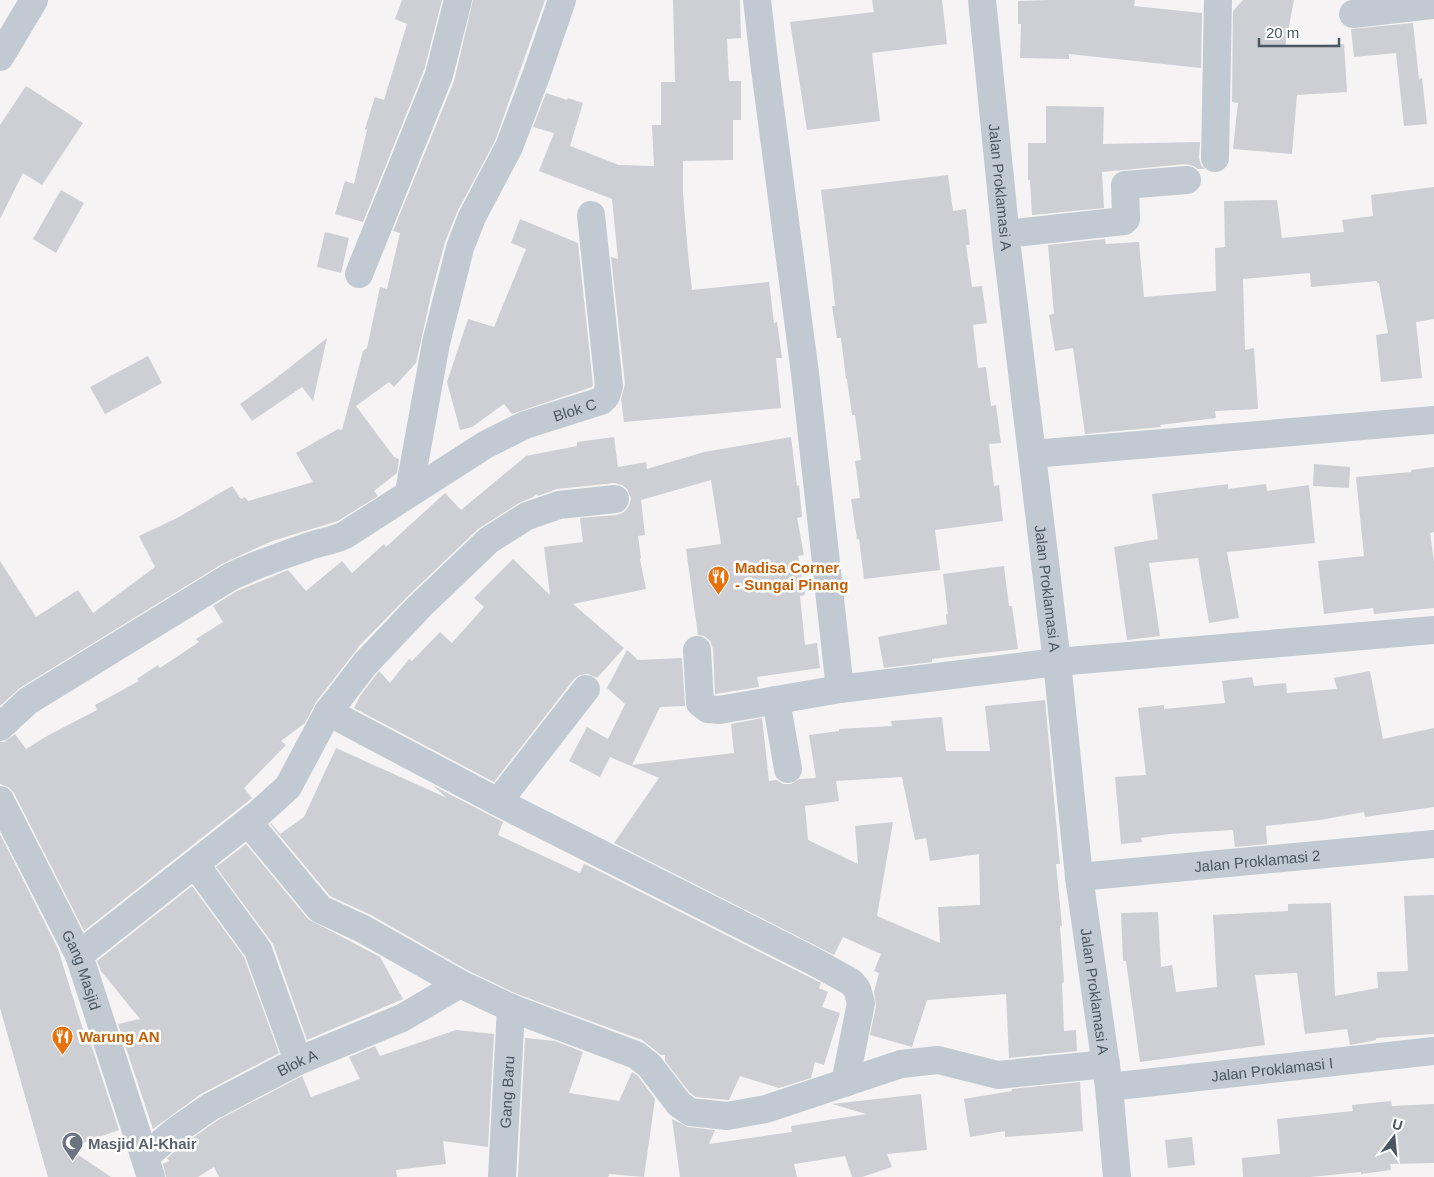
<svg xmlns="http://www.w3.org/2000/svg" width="1434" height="1177" viewBox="0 0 1434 1177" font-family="Helvetica,sans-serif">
	<rect width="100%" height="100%" fill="#f5f3f3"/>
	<g fill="#cdcfd5" fill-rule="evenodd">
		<polygon points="402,0 442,0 424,70 363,222 335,214 345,181 354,184 367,130 365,129 375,97 384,100 407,24 395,19"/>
		<polygon points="473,0 545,0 495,141 458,210 445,242 432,291 416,363 394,387 389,382 356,406 394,457 399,459 397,473 374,491 378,496 338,521 272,541 222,564 20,688 0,706 0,561 36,617 78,590 93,613 155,567 139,536 177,518 232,486 241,499 245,497 248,501 313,482 296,453 338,429 342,430 363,351 367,348 380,287 387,289 400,233 393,231 454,81"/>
		<polygon points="673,0 740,0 741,38 727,39 729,81 741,81 741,120 733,120 733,160 683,161 683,193 688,254 692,290 769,282 774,323 777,322 782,358 776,358 781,408 624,422 621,399 625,384 611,257 618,259 612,199 539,171 554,133 533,127 546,93 567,100 568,98 583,103 570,146 619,165 654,166 652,125 661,125 661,82 675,82"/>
		<polygon points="872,0 942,0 947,44 872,53 880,121 807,130 790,22 874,12"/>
		<polygon points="1050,0 1135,0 1134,6 1202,13 1201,68 1069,54 1069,59 1020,58 1021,24 1018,24 1018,1"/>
		<polygon points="1243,0 1294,0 1285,47 1344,44 1347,92 1297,95 1292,154 1233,149 1238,103 1232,102 1233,11"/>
		<polygon points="1413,23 1419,79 1422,78 1427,124 1404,126 1396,53 1354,57 1351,29"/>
		<polygon points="26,86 83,123 42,185 23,173 0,219 0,125"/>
		<polygon points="1046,106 1104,107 1103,144 1200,142 1199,158 1201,165 1205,169 1198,169 1193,166 1186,164 1102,172 1104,208 1032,215 1030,180 1028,180 1028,143 1046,143"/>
		<polygon points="948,175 953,211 966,209 970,245 966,245 972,287 982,286 987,323 973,325 978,368 986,367 991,406 996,405 1001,443 989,444 994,486 999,485 1003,521 935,530 940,570 864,579 859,539 857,539 851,499 860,498 855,461 861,460 855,415 852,415 847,379 846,379 841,338 837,338 832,306 835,306 831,268 821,190"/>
		<polygon points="1434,187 1434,319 1416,322 1422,378 1381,382 1376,335 1388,333 1379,283 1377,283 1377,281 1311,287 1310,273 1243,279 1245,350 1254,348 1258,409 1215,411 1216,418 1160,425 1161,427 1085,434 1073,348 1055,351 1049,315 1054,314 1048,245 1105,239 1106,244 1139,242 1144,297 1216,291 1215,248 1225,247 1224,201 1277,200 1282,238 1344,232 1342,220 1373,216 1371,195"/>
		<polygon points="61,190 84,203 56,253 33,239"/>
		<polygon points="520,219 578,243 593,385 592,387 512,414 504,404 472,427 460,430 447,382 468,319 494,327 526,249 511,243"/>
		<polygon points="325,232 349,238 341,273 317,267"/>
		<polygon points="327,338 313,401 302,387 252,421 240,404 275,379"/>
		<polygon points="148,356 162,383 105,414 90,387"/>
		<polygon points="614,437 618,467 646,462 647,469 704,452 791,437 797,486 799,485 802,517 797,518 804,555 798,556 805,595 800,596 805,645 817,643 820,668 757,677 759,687 715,694 713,649 710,641 704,636 698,635 686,549 721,544 711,480 641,500 645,535 638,536 641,558 640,559 646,589 573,604 624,648 597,678 588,674 580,675 574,679 494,782 354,708 360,696 379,671 390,683 409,659 412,661 440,632 452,643 484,607 474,598 513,559 550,595 544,547 583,542 580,518 617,515 624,512 629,506 631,498 627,489 622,485 614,483 557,489 538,496 537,494 533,497 519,503 478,529 409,595 358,647 358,648 316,702 305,723 281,741 286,745 244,788 252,798 84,931 14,793 8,787 0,784 0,742 4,742 15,734 26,749 47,736 97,710 95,705 139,681 137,679 158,665 160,668 199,642 196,639 223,622 213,606 237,591 288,570 306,591 342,561 352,573 384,544 386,547 445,493 461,510 526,456 577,446 577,442"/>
		<polygon points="1314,464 1350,467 1349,488 1313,486"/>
		<polygon points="1434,467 1434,532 1430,533 1434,561 1434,608 1374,614 1373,608 1324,614 1318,561 1364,556 1356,477 1411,472 1411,470"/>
		<polygon points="1228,484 1228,489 1266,484 1267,491 1309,485 1315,543 1227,552 1239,618 1209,623 1198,558 1149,563 1160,636 1127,640 1114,547 1158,539 1152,494"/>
		<polygon points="1004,566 1009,606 1012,606 1018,649 932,659 932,662 884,668 878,637 947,624 946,614 948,614 943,574"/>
		<path d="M627,650L638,660L682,658L685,706L660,707L632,765L734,753L731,724L762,718L769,781L777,780L783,784H791L799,779L816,778L809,735L839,731V729L892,726L891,721L942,717L946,751H990L985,706L1045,700L1060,864H1056L1062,926H1060L1064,982L1062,983L1064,1031L1076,1030L1077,1051L1009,1058L1006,994L927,1000L912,1047L870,1035L876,1006L874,992L879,973L874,971L881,954L843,937L834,955L614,843L659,778L610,757L600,777L569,761L587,727L608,739L625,704L607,688ZM902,777L915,840L926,838L930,861L979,854L980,905L938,907L940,943L877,916L893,822L855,826L858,864L808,840L805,806L839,801L836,781Z"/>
		<polygon points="1370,671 1383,739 1434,728 1434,807 1365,817 1364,812 1320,820 1266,826 1267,844 1235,847 1233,830 1169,834 1141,838 1142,842 1121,844 1115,777 1146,775 1138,708 1164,705 1164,709 1225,703 1222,681 1252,677 1254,686 1286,683 1287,693 1337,689 1334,678"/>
		<polygon points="336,748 447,798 432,785 503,822 498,835 580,873 584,864 595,869 821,983 819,988 828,992 822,1007 840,1013 824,1065 815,1062 811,1078 779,1088 740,1076 729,1100 696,1097 690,1093 665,1061 665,1055 661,1055 642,1040 517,994 467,970 371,915 330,896 270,824 271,823 280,834 304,817"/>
		<polygon points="0,834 58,949 84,1033 87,1032 119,1130 68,1148 111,1177 48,1177 0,1008"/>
		<polygon points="246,844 308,919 380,957 403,999 307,1040 273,944 216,867"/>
		<polygon points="192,886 244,957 279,1053 201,1094 153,1129 118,1024 140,1019 101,971 97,961"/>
		<polygon points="1434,895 1434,1034 1376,1038 1376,1040 1350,1045 1347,1029 1305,1034 1297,973 1255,975 1265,1045 1140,1062 1126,961 1123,961 1121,913 1158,912 1161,967 1172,965 1176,992 1217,987 1213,915 1288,911 1288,904 1331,903 1335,996 1378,988 1377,972 1408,971 1404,896"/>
		<polygon points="456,1030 494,1034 488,1147 443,1141 446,1164 396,1170 397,1177 219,1177 214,1167 198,1177 166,1177 163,1164 169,1161 167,1158 184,1144 218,1120 302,1076 311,1097 360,1079 349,1057 375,1046 380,1056"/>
		<polygon points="525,1038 555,1041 583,1052 569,1093 619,1101 632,1072 638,1076 655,1099 644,1177 609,1174 608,1177 518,1177"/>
		<polygon points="1080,1082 1083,1131 1005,1137 1005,1131 970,1137 964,1099 1012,1091 1012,1089"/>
		<polygon points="921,1094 927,1150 887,1154 892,1167 862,1177 852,1177 845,1156 794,1164 797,1177 680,1177 672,1119 688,1127 715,1130 709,1144 792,1132 791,1126 866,1114 832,1104"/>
		<polygon points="1391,1101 1392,1106 1434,1104 1434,1163 1390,1164 1391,1170 1361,1174 1361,1172 1310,1177 1243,1177 1242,1158 1280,1154 1277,1119 1353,1111 1352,1105"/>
		<polygon points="1192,1137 1195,1165 1168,1168 1165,1140"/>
	</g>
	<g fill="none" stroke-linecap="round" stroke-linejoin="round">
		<g stroke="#c1cad2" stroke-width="28">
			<polyline points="757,0 765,69 805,373 840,689 1057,662 1434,630"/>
			<path id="s1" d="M982,0L1007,248L1057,662L1079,877L1109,1087L1117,1177"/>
			<polyline points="1353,14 1434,5"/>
			<polyline points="0,57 34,0"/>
			<polyline points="1215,158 1218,0"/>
			<polyline points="1006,234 1124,221 1126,219 1125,185 1187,180"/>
			<polyline points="359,274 439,75 458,0"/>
			<polyline points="1032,454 1434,420"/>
			<polyline points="409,492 436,343 460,248 472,217 509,147 537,73 562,0"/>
			<polyline points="697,650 700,703 708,709 719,710 840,689"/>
			<polyline points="776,700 788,769"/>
			<polyline points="328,712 498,802 813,961 851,982 857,989 861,1003 845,1083"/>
			<path id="s2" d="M0,727L28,701L230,577C254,565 281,556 307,547C320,542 333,541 345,535L485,445L525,425L601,401L606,396L609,386L591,215"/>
			<path id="s3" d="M0,800L79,955L151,1177"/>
			<polyline points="498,802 586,689"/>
			<polyline points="248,822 320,909 363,929 460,984 511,1008 636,1055 649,1065 679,1104 690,1112 727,1116 766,1109 901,1064 938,1060 998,1075 1106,1064"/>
			<polyline points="195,864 258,950 298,1061"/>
			<path id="s4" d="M1079,877L1434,844"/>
			<polyline points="79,955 258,814 288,787 328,712 365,664 420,606 489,540 527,516 559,505 615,499"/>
			<path id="s5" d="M1109,1087L1434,1051"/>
			<path id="s6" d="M145,1157L174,1132L210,1107L298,1061L402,1018L460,984"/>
			<path id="s7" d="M502,1177L511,1008"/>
		</g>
	</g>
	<defs>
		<symbol id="restaurant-pin" viewBox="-11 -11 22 30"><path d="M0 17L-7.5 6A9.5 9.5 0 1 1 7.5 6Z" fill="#e8710a" stroke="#fff"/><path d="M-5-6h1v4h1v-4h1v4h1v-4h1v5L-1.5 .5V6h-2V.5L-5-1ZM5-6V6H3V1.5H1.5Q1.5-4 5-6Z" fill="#fff"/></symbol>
		<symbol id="mosque-pin" viewBox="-11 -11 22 30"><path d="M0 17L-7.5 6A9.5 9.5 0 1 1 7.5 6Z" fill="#6b7280" stroke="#fff"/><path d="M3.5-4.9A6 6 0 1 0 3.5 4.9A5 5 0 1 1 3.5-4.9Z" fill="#fff"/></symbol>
	</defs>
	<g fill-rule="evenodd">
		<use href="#restaurant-pin" x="706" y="564" width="25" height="34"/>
		<use href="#restaurant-pin" x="50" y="1024" width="25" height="34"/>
		<use href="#mosque-pin" x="60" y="1130" width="25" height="34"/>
	</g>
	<g text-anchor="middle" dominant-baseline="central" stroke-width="5" stroke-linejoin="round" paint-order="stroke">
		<g font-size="15" fill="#4a5661" stroke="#fff">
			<text stroke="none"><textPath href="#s1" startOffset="188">Jalan Proklamasi A</textPath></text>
			<text stroke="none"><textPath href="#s2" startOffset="661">Blok C</textPath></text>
			<text stroke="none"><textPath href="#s1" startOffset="592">Jalan Proklamasi A</textPath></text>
			<text stroke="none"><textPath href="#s4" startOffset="179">Jalan Proklamasi 2</textPath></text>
			<text stroke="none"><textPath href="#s3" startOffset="189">Gang Masjid</textPath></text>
			<text stroke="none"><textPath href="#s1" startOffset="998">Jalan Proklamasi A</textPath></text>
			<text stroke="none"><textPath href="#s6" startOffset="180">Blok A</textPath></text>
			<text stroke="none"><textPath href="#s5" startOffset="164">Jalan Proklamasi I</textPath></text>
			<text stroke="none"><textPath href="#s7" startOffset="85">Gang Baru</textPath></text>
		</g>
		<g font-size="15" font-weight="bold" fill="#c56008" stroke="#fff" text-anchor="start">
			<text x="735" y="567">Madisa Corner<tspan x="735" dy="17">- Sungai Pinang</tspan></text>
			<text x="79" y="1036">Warung AN</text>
		</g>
		<g font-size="15" font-weight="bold" fill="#5b616d" stroke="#fff" text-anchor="start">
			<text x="88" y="1143">Masjid Al-Khair</text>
		</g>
	</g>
	<g transform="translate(1394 1137) rotate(16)" stroke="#ffffff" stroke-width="4" paint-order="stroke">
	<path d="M0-4L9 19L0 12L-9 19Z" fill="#4a5661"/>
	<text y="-8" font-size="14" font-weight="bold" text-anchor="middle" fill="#4a5661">U</text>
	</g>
	<path d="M1259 38v8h80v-8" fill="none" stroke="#4a5661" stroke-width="2.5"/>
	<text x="1266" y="38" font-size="15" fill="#4a5661" stroke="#ffffff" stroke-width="4" paint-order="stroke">20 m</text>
</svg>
